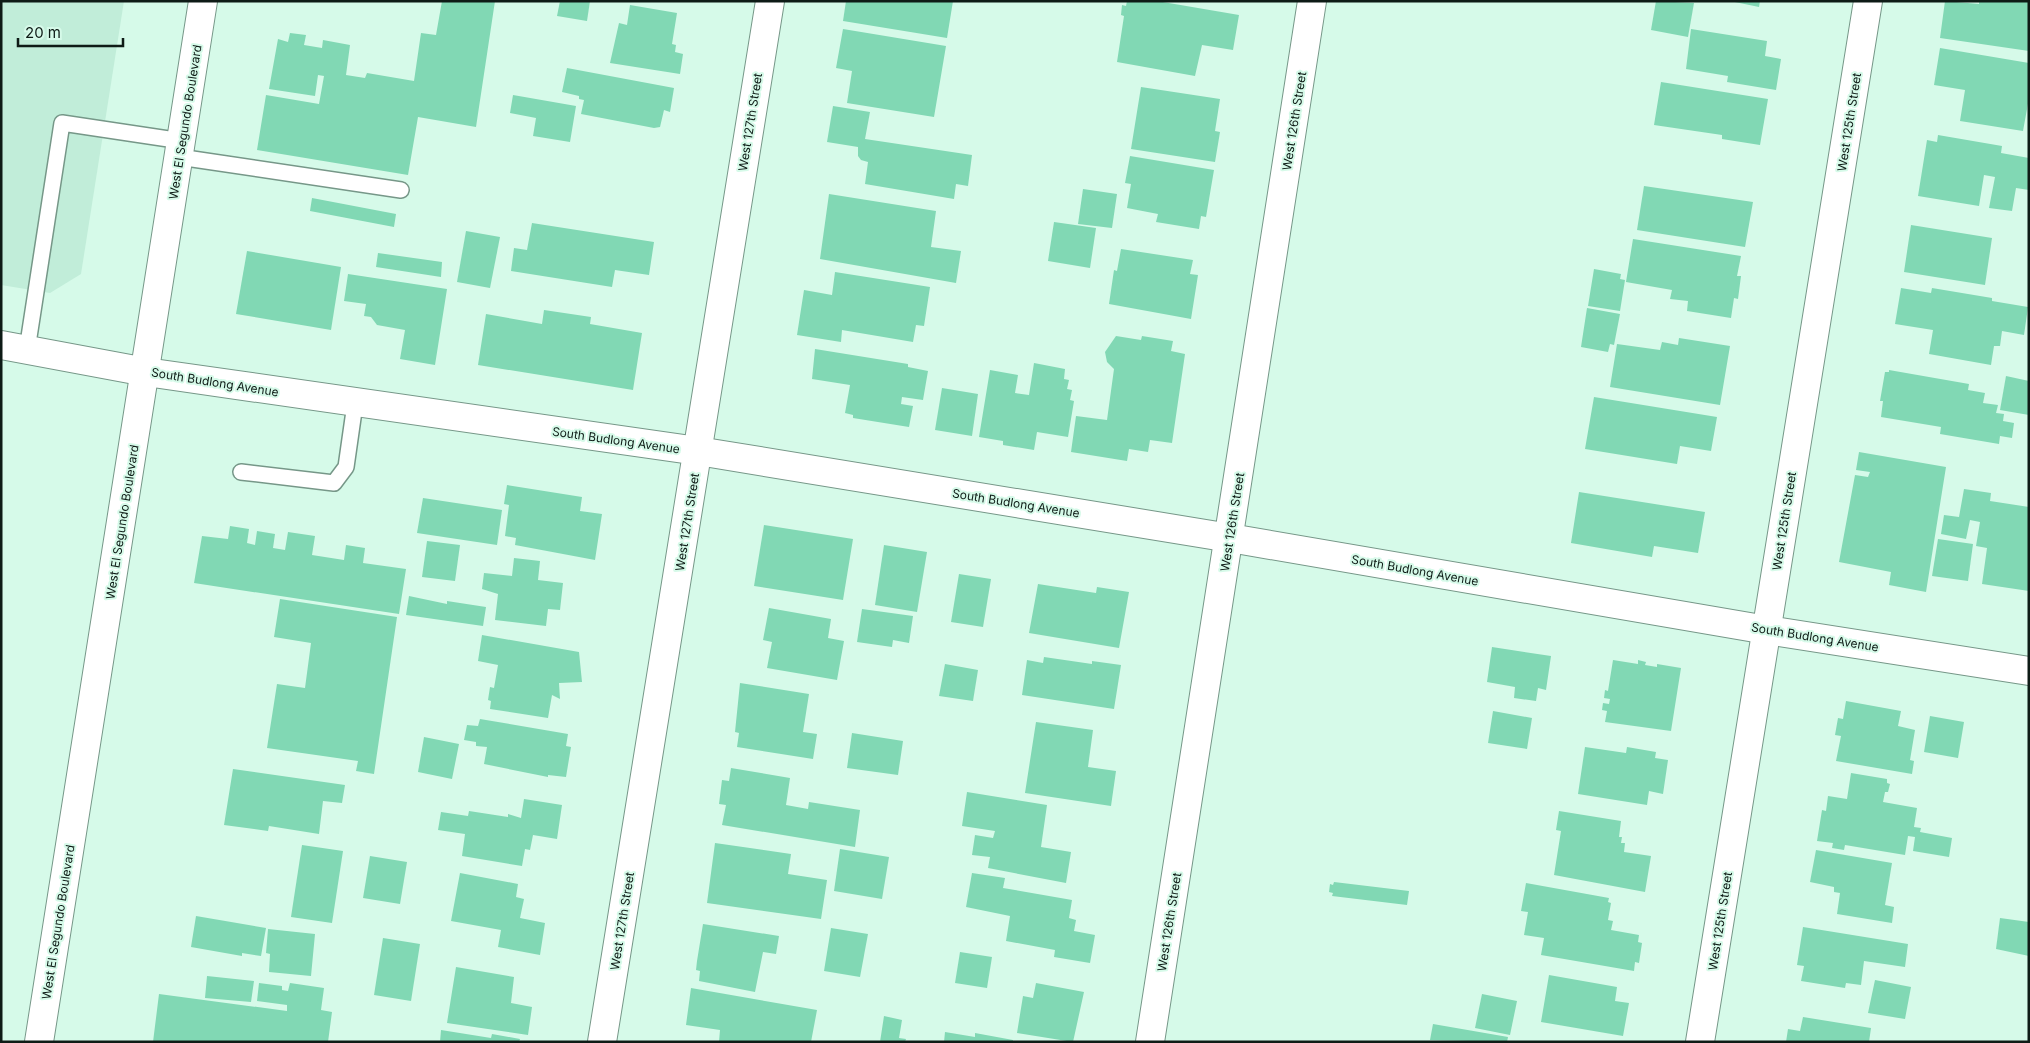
<svg xmlns="http://www.w3.org/2000/svg" width="2030" height="1043" viewBox="0 0 2030 1043" font-family="Inter,sans-serif">
	<rect width="100%" height="100%" fill="#d6fae9"/>
	<polygon fill="#c1edd9" points="1,1 124,1 81,274 50,293 1,285"/>
	<g fill="#81d8b4">
		<polygon points="442,1 495,1 476,127 418,117 408,175 257,150 266,95 319,104 324,76 318,75 315,96 269,89 278,39 288,42 290,33 306,35 304,45 322,48 323,40 350,45 346,75 365,78 367,73 414,81 421,33 436,35"/>
		<polygon points="560,1 590,1 587,21 557,16"/>
		<polygon points="846,1 953,1 947,38 843,21"/>
		<polygon points="1127,1 1157,1 1239,15 1233,50 1202,45 1195,76 1117,62 1124,16 1121,15 1122,5 1126,6"/>
		<polygon points="1656,1 1694,3 1688,37 1651,30"/>
		<polygon points="1730,1 1760,1 1759,7"/>
		<polygon points="1945,1 1979,4 1979,1 2029,1 2029,51 1940,38"/>
		<polygon points="630,5 677,13 672,44 676,45 675,52 683,54 680,74 610,63 619,23 627,25"/>
		<polygon points="843,29 946,46 934,117 847,103 852,71 836,68"/>
		<polygon points="1691,29 1767,41 1765,56 1781,59 1776,90 1727,82 1728,76 1686,69"/>
		<polygon points="1940,48 2029,63 2029,98 2023,131 1960,121 1965,90 1934,85"/>
		<polygon points="567,68 674,88 670,112 664,110 660,127 654,128 581,114 584,100 579,99 579,96 562,92"/>
		<polygon points="1661,82 1768,99 1760,145 1722,139 1722,135 1654,125"/>
		<polygon points="1141,87 1220,99 1215,131 1220,132 1215,162 1131,149"/>
		<polygon points="513,95 576,106 570,142 533,136 536,118 510,113"/>
		<polygon points="833,106 870,112 865,139 972,155 968,186 956,184 954,199 865,184 868,162 861,160 858,156 858,147 827,142"/>
		<polygon points="1938,135 2002,146 2001,153 2029,158 2029,190 2016,188 2012,211 1989,208 1995,177 1984,175 1979,206 1918,196 1927,140 1937,142"/>
		<polygon points="1130,156 1214,170 1206,217 1201,216 1199,229 1156,222 1158,214 1127,208 1131,184 1125,183"/>
		<polygon points="1644,186 1753,202 1745,247 1637,230"/>
		<polygon points="1083,189 1117,194 1112,228 1078,224"/>
		<polygon points="829,194 936,211 931,247 961,251 956,283 820,259"/>
		<polygon points="312,198 396,214 394,227 310,211"/>
		<polygon points="1054,222 1096,228 1090,268 1048,261"/>
		<polygon points="532,223 654,242 649,275 615,270 612,287 511,271 514,248 527,250"/>
		<polygon points="1911,225 1992,238 1985,285 1904,272"/>
		<polygon points="466,231 500,237 490,288 457,282"/>
		<polygon points="1633,239 1741,256 1737,276 1741,276 1738,299 1734,298 1731,318 1687,311 1688,301 1670,299 1672,290 1626,282"/>
		<polygon points="1121,249 1193,260 1190,274 1198,275 1191,319 1109,304 1114,270 1117,271"/>
		<polygon points="247,251 341,267 331,330 236,314"/>
		<polygon points="378,253 442,262 441,277 376,267"/>
		<polygon points="1594,269 1621,274 1620,279 1625,280 1620,311 1588,306"/>
		<polygon points="835,272 930,287 924,326 916,325 913,342 842,330 841,342 797,335 804,290 832,295"/>
		<polygon points="348,274 447,289 435,365 400,359 405,330 377,325 371,317 364,316 366,304 344,301"/>
		<polygon points="1901,288 1931,293 1932,288 1992,298 1992,301 2028,307 2024,335 2002,331 2000,346 1994,346 1991,365 1929,354 1933,330 1895,324"/>
		<polygon points="1587,308 1620,314 1614,345 1610,344 1608,352 1581,347"/>
		<polygon points="544,310 591,317 590,324 642,333 633,390 478,365 486,314 542,324"/>
		<polygon points="1116,336 1141,340 1142,336 1173,341 1171,351 1185,354 1172,443 1150,440 1148,452 1129,449 1127,461 1071,452 1076,416 1107,420 1114,369 1107,362 1105,352"/>
		<polygon points="1679,338 1730,346 1720,405 1610,387 1617,344 1660,350 1662,342 1678,345"/>
		<polygon points="815,349 908,364 908,367 928,371 923,400 902,397 901,404 913,406 909,427 853,418 853,415 845,413 850,385 812,379"/>
		<polygon points="1034,363 1065,369 1064,379 1069,380 1067,389 1072,390 1070,400 1074,401 1068,437 1037,432 1034,450 1003,445 1003,441 979,437 990,370 1018,375 1015,393 1029,395"/>
		<polygon points="1889,370 1969,384 1968,390 1985,393 1983,403 1998,405 1996,413 2004,414 2003,421 2014,423 2012,438 2000,436 1999,444 1940,434 1941,427 1881,417 1883,401 1880,401 1885,372 1889,372"/>
		<polygon points="2006,376 2029,381 2029,415 2000,410"/>
		<polygon points="942,388 978,394 972,436 935,430"/>
		<polygon points="1594,397 1717,417 1711,451 1680,446 1677,464 1585,449"/>
		<polygon points="1859,452 1946,467 1926,592 1889,585 1891,572 1839,562 1855,475 1868,477 1870,472 1856,470"/>
		<polygon points="507,485 582,497 580,511 602,514 595,560 515,545 516,538 505,536 509,505 504,504"/>
		<polygon points="1964,489 1991,493 1990,501 2029,507 2029,591 1982,584 1987,548 1976,546 1980,522 1970,520 1966,539 1941,534 1944,515 1959,517"/>
		<polygon points="1579,492 1705,512 1698,553 1654,546 1652,557 1571,543"/>
		<polygon points="423,498 502,510 497,545 417,533"/>
		<polygon points="764,525 853,539 843,600 754,586"/>
		<polygon points="230,526 249,529 247,543 255,545 257,531 275,534 273,548 285,550 288,532 315,536 312,555 344,560 346,545 365,548 363,563 406,569 399,614 194,583 202,536 228,539"/>
		<polygon points="1938,539 1973,544 1968,581 1932,576"/>
		<polygon points="427,541 460,545 455,581 422,577"/>
		<polygon points="884,545 927,552 917,612 875,605"/>
		<polygon points="514,558 540,561 538,580 563,583 560,610 548,609 546,626 495,620 498,594 482,589 484,573 512,576"/>
		<polygon points="959,574 991,579 983,627 951,622"/>
		<polygon points="1038,584 1096,593 1097,587 1129,592 1119,648 1029,633"/>
		<polygon points="409,596 447,604 447,601 486,607 483,626 406,615"/>
		<polygon points="280,599 397,617 374,774 356,771 358,761 267,748 277,684 305,688 311,643 274,637"/>
		<polygon points="769,608 831,619 828,638 844,641 837,680 767,668 772,642 763,640"/>
		<polygon points="862,609 913,616 909,643 893,640 892,647 857,642"/>
		<polygon points="482,635 579,652 582,682 559,683 560,699 552,695 548,718 490,709 491,701 488,700 490,687 494,688 498,665 478,661"/>
		<polygon points="1492,647 1551,656 1546,690 1538,688 1536,701 1514,698 1515,687 1487,682"/>
		<polygon points="1044,657 1092,664 1092,661 1121,665 1114,709 1022,695 1027,660 1043,663"/>
		<polygon points="1613,660 1638,664 1638,660 1646,662 1645,665 1657,667 1657,664 1681,668 1671,731 1605,722 1607,711 1602,710 1603,703 1609,704 1610,699 1604,698 1605,690 1608,691"/>
		<polygon points="945,664 978,670 973,701 939,696"/>
		<polygon points="740,683 809,694 803,732 817,734 813,759 737,747 739,733 735,732"/>
		<polygon points="1846,701 1901,711 1898,726 1915,730 1910,760 1914,761 1912,774 1836,761 1841,736 1835,735 1838,718 1843,719"/>
		<polygon points="1493,711 1532,718 1527,749 1488,743"/>
		<polygon points="1930,716 1964,722 1958,758 1924,752"/>
		<polygon points="480,719 568,734 566,746 571,747 566,777 548,775 548,777 484,764 487,747 476,746 476,742 464,740 467,725 478,726"/>
		<polygon points="1036,722 1093,730 1088,767 1116,771 1111,806 1025,793"/>
		<polygon points="852,733 903,741 898,775 847,768"/>
		<polygon points="424,737 459,744 452,779 418,772"/>
		<polygon points="1585,747 1626,753 1627,747 1656,752 1655,758 1668,760 1663,794 1649,791 1647,805 1578,794"/>
		<polygon points="731,768 790,778 786,805 808,809 809,802 860,810 855,847 722,825 726,805 719,804 722,780 729,781"/>
		<polygon points="233,769 345,785 342,803 323,801 319,834 269,826 268,831 224,825"/>
		<polygon points="1851,773 1887,779 1887,783 1890,784 1888,792 1885,792 1883,802 1917,808 1914,827 1921,828 1920,832 1952,838 1949,857 1913,851 1915,837 1908,836 1905,855 1845,845 1844,850 1832,848 1833,843 1817,841 1822,810 1826,811 1828,796 1847,799"/>
		<polygon points="967,792 1047,805 1041,847 1071,852 1066,883 988,868 990,857 972,855 975,835 993,838 995,831 962,826"/>
		<polygon points="524,799 562,805 557,839 533,835 530,850 525,849 522,866 462,856 465,834 438,830 441,812 468,816 469,811 508,817 508,814 521,818"/>
		<polygon points="1559,811 1621,821 1619,837 1622,837 1621,843 1625,843 1624,852 1651,856 1645,892 1554,875 1561,831 1556,830"/>
		<polygon points="715,843 791,854 788,874 827,880 821,919 707,903"/>
		<polygon points="302,845 343,851 332,923 291,917"/>
		<polygon points="840,849 889,857 882,899 834,891"/>
		<polygon points="1816,850 1892,863 1885,905 1894,907 1892,923 1837,914 1840,893 1834,892 1834,887 1810,882"/>
		<polygon points="370,856 407,862 400,904 363,898"/>
		<polygon points="460,873 518,884 516,897 524,899 520,918 545,923 540,955 498,947 501,930 451,921"/>
		<polygon points="972,873 1005,878 1003,888 1072,900 1069,918 1076,920 1074,931 1095,935 1090,963 1054,957 1055,950 1006,941 1010,916 966,907"/>
		<polygon points="1334,882 1409,891 1407,905 1332,896 1333,893 1329,892 1330,884 1333,885"/>
		<polygon points="1526,883 1609,898 1608,902 1611,903 1608,920 1613,921 1611,930 1639,935 1638,942 1642,943 1639,963 1635,962 1634,971 1541,955 1544,938 1524,935 1528,912 1521,911"/>
		<polygon points="196,916 266,928 261,956 242,953 242,956 191,947"/>
		<polygon points="2000,918 2029,922 2029,956 1996,949"/>
		<polygon points="703,924 779,936 776,954 763,952 755,992 699,981 700,971 696,970 697,961"/>
		<polygon points="1803,927 1908,944 1905,967 1864,961 1861,985 1846,983 1845,988 1801,981 1804,966 1797,965"/>
		<polygon points="831,928 868,934 860,977 824,971"/>
		<polygon points="268,929 315,934 311,976 269,972 270,954 266,953"/>
		<polygon points="383,938 420,944 411,1001 374,995"/>
		<polygon points="960,952 992,957 987,988 955,983"/>
		<polygon points="456,967 514,977 511,1003 532,1007 528,1035 447,1023"/>
		<polygon points="1549,975 1617,987 1615,1001 1629,1003 1623,1036 1541,1022"/>
		<polygon points="207,976 254,981 251,1002 205,998"/>
		<polygon points="1875,980 1911,987 1905,1019 1868,1013"/>
		<polygon points="259,983 282,986 282,990 288,991 290,983 324,988 321,1010 332,1012 328,1042 153,1042 159,994 287,1011 287,1005 257,1001"/>
		<polygon points="1036,983 1084,992 1073,1042 1017,1033 1023,996 1033,998"/>
		<polygon points="691,988 817,1010 811,1042 719,1042 720,1030 686,1025"/>
		<polygon points="1482,994 1517,1001 1510,1035 1475,1028"/>
		<polygon points="884,1016 902,1020 899,1038 906,1039 905,1042 880,1042"/>
		<polygon points="1803,1017 1871,1028 1869,1042 1786,1042 1788,1029 1800,1031"/>
		<polygon points="1433,1024 1508,1037 1507,1042 1430,1040"/>
		<polygon points="441,1030 491,1038 492,1034 520,1039 519,1042 440,1042"/>
		<polygon points="945,1032 975,1037 975,1033 1013,1040 1013,1042 944,1042"/>
	</g>
	<g fill="none" stroke-linecap="round" stroke-linejoin="round">
		<defs>
			<g id="lane">
				<polyline points="179,157 401,190"/>
				<polyline points="27,350 62,123 182,141"/>
				<polyline points="241,472 334,483 346,467 355,404"/>
			</g>
			<g id="street">
				<polyline points="602,1042 770,1"/>
				<polyline points="1150,1042 1312,1"/>
				<polyline points="1700,1042 1868,1"/>
			</g>
			<polyline id="secondary" points="1,345 146,372 698,451 1230,538 1767,630 2029,671"/>
			<polyline id="primary" points="39,1042 203,1"/>
		</defs>
		<use href="#lane" stroke="#769788" stroke-width="18"/>
		<use href="#street" stroke="#769788" stroke-width="30"/>
		<use href="#secondary" stroke="#769788" stroke-width="30"/>
		<use href="#primary" stroke="#769788" stroke-width="30"/>
		<use href="#lane" stroke="#fff" stroke-width="15"/>
		<use href="#street" stroke="#fff" stroke-width="28"/>
		<use href="#secondary" stroke="#fff" stroke-width="28"/>
		<use href="#primary" stroke="#fff" stroke-width="28"/>
	</g>
	<g text-anchor="middle" dominant-baseline="central" stroke-width="4" stroke-linejoin="round" paint-order="stroke">
		<g font-size="12" fill="#0e1b16" stroke="#d6fae9">
			<text transform="translate(1294 121) rotate(-81)">West 126th Street</text>
			<text transform="translate(185 122) rotate(-81)">West El Segundo Boulevard</text>
			<text transform="translate(750 122) rotate(-81)">West 127th Street</text>
			<text transform="translate(1849 122) rotate(-81)">West 125th Street</text>
			<text transform="translate(215 382) rotate(9)">South Budlong Avenue</text>
			<text transform="translate(616 440) rotate(8)">South Budlong Avenue</text>
			<text transform="translate(1016 503) rotate(9)">South Budlong Avenue</text>
			<text transform="translate(1784 521) rotate(-81)">West 125th Street</text>
			<text transform="translate(122 522) rotate(-81)">West El Segundo Boulevard</text>
			<text transform="translate(687 522) rotate(-81)">West 127th Street</text>
			<text transform="translate(1232 522) rotate(-81)">West 126th Street</text>
			<text transform="translate(1415 570) rotate(10)">South Budlong Avenue</text>
			<text transform="translate(1815 637) rotate(9)">South Budlong Avenue</text>
			<text transform="translate(622 921) rotate(-81)">West 127th Street</text>
			<text transform="translate(1720 921) rotate(-81)">West 125th Street</text>
			<text transform="translate(58 922) rotate(-81)">West El Segundo Boulevard</text>
			<text transform="translate(1169 922) rotate(-81)">West 126th Street</text>
		</g>
	</g>
	<rect width="2030" height="1043" fill="none" stroke="#0e1b16" stroke-width="5"/>
	<path d="M18 38v8h105v-8" fill="none" stroke="#0e1b16" stroke-width="2.5"/>
	<text x="25" y="38" font-size="15" fill="#0e1b16" stroke="#d6fae9" stroke-width="4" paint-order="stroke">20 m</text>
</svg>
